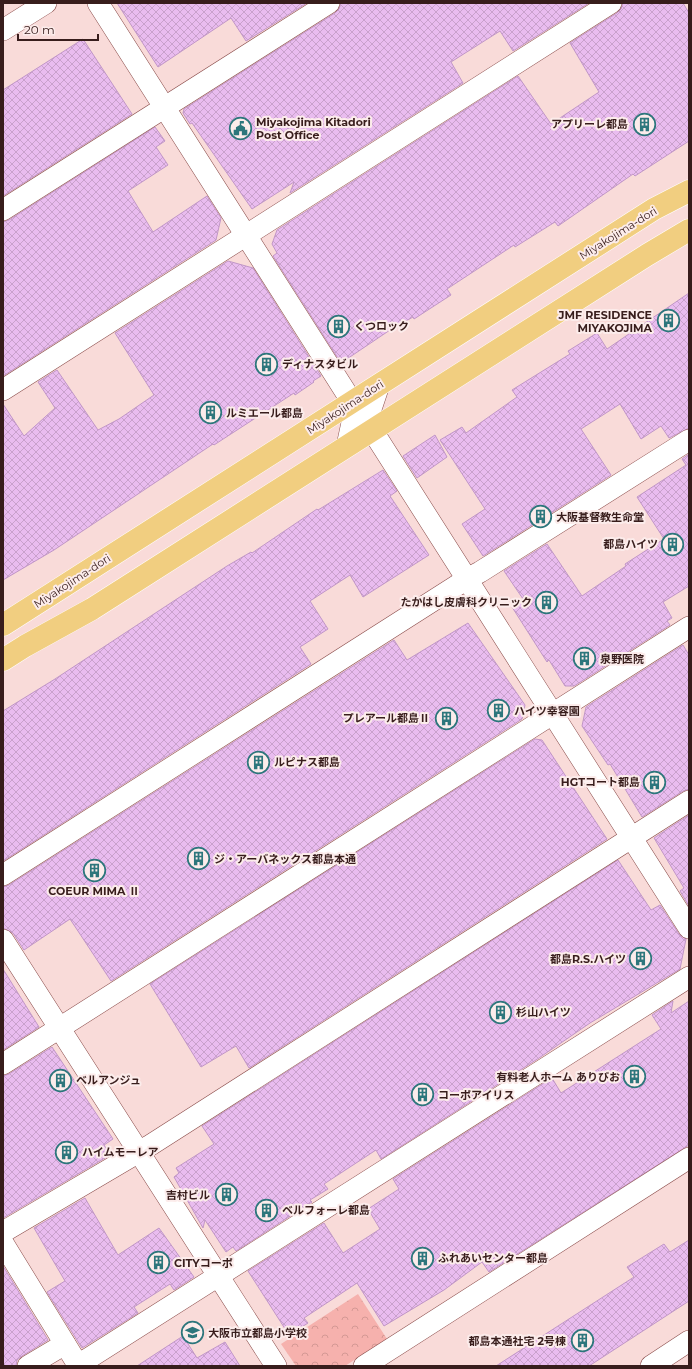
<svg xmlns="http://www.w3.org/2000/svg" width="692" height="1369" viewBox="0 0 692 1369" font-family="Montserrat,'Noto Sans JP',sans-serif">
	<defs>
		<pattern id="park-crowns" width="20" height="18" patternUnits="userSpaceOnUse"><rect width="20" height="18" fill="#f6b1ad"/><path d="M2 6a3 3 0 1 1 6 0M12 15a3 3 0 1 1 6 0" fill="none" stroke="#d49894"/></pattern>
		<pattern id="building-cross-hatch" width="8" height="8" patternUnits="userSpaceOnUse"><rect width="8" height="8" fill="#e9bcef"/><path d="M0 0l8 8M0 8l8-8" fill="none" stroke="#c9a1cc"/></pattern>
	</defs>
	<rect width="100%" height="100%" fill="#f9dbd9"/>
	<polygon fill="url(#park-crowns)" points="358,1294 387,1339 345,1366 296,1366 281,1344"/>
	<g fill="url(#building-cross-hatch)" stroke="#c196c7">
		<polygon points="117,3 307,3 246,41 231,18 158,67"/>
		<polygon points="341,3 589,3 513,51 500,31 451,62 463,83 290,193 294,182 252,209 192,123 190,124 183,113 184,109 335,13 339,9"/>
		<polygon points="623,3 683,3 689,13 689,141 635,176 633,174 558,226 555,222 515,247 514,245 447,289 451,295 414,319 413,317 390,330 341,363 273,256 277,253 272,244 277,230 518,76 551,124 599,92 570,43 617,13 621,9"/>
		<polygon points="83,39 132,114 3,196 3,90"/>
		<polygon points="155,127 165,141 156,147 168,165 128,191 153,232 207,196 221,218 216,240 3,376 3,222 9,220"/>
		<polygon points="228,261 253,268 321,376 313,381 314,382 295,395 294,393 214,445 213,444 54,550 3,580 3,404 24,436 55,408 38,382 57,370 98,430 119,419 154,395 115,333"/>
		<polygon points="689,293 689,428 669,438 661,426 641,439 620,404 581,429 611,475 483,556 462,524 485,509 440,440 462,427 466,433 517,397 512,390 570,354 568,351 597,333 607,349"/>
		<polygon points="435,435 447,457 417,478 403,456"/>
		<polygon points="689,454 689,586 663,602 672,618 667,621 670,625 574,686 565,686 549,660 547,662 512,607 523,599 504,571 547,544 582,596 626,566 625,564 664,539 637,497 686,465 682,459"/>
		<polygon points="383,470 397,491 390,496 429,555 363,597 350,575 310,601 328,629 300,647 311,664 3,861 3,711 55,679 227,566 251,552 252,553 317,509 318,510"/>
		<polygon points="468,623 525,705 522,719 111,981 70,919 24,950 13,933 3,928 3,887 9,885 394,640 407,660"/>
		<polygon points="683,645 689,655 689,789 683,791 642,817 610,764 608,765 582,726 586,707"/>
		<polygon points="535,739 542,740 607,839 249,1068 236,1046 201,1067 150,984"/>
		<polygon points="689,815 689,906 680,891 684,888 654,838"/>
		<polygon points="618,860 651,910 660,905 679,934 686,939 680,969 590,1023 539,1058 381,1159 376,1150 324,1184 328,1189 310,1200 312,1202 236,1251 233,1247 226,1252 205,1220 203,1228 174,1177 179,1173 176,1168 214,1144 202,1126"/>
		<polygon points="3,969 39,1027 3,1050"/>
		<polygon points="673,1001 671,1013 689,1001 689,1145 489,1272 482,1262 444,1290 384,1326 357,1283 304,1318 308,1323 289,1335 248,1271 324,1223 343,1253 380,1229 368,1209 399,1189 393,1179 552,1078 561,1093 661,1029 652,1015"/>
		<polygon points="52,1047 113,1139 104,1145 110,1155 3,1218 3,1076 9,1074"/>
		<polygon points="85,1198 118,1255 159,1228 194,1277 174,1290 170,1284 134,1307 138,1313 82,1348 47,1292 65,1281 34,1228"/>
		<polygon points="689,1240 689,1301 589,1366 496,1366 634,1277 627,1267 664,1244 670,1252"/>
		<polygon points="3,1266 48,1340 22,1356 17,1360 16,1366 3,1366"/>
		<polygon points="183,1336 197,1358 225,1342 240,1366 137,1366"/>
	</g>
	<g fill="none" stroke-linecap="round" stroke-linejoin="round">
		<defs>
			<g id="minor">
				<polyline points="98,3 352,402 353,418 347,446"/>
				<polyline points="3,30 46,3"/>
				<polyline points="3,210 329,3"/>
				<polyline points="379,385 371,409 372,430 689,928"/>
				<polyline points="3,390 611,3"/>
				<polyline points="3,875 467,579 480,572 689,440"/>
				<polyline points="3,940 276,1366"/>
				<polyline points="3,1064 689,627"/>
				<polyline points="3,1232 149,1146 689,801"/>
				<polyline points="3,1243 78,1365 689,977"/>
				<polyline points="28,1366 65,1344"/>
				<polyline points="364,1366 689,1158"/>
				<polyline points="651,1366 689,1341"/>
			</g>
			<g id="primary">
				<polyline points="3,625 654,209 689,191"/>
				<polyline points="3,660 25,646 92,609 647,255 689,230"/>
			</g>
		</defs>
		<use href="#minor" stroke="#8b4d4b" stroke-width="22"/>
		<use href="#primary" stroke="#fff" stroke-width="23"/>
		<use href="#minor" stroke="#fff" stroke-width="21"/>
		<use href="#primary" stroke="#f1ce80" stroke-width="22"/>
	</g>
	<defs>
		<symbol id="building-ring" viewBox="-11 -11 22 22"><circle r="9.5" fill="#fceceb" stroke="#2d767c" stroke-width="1.5"/><path d="M-4-6H4V6H1V3H-1V6H-4ZM-2.5-4.3h1.7v1.8h-1.7ZM.8-4.3h1.7v1.8H.8ZM-2.5-1h1.7V.8h-1.7ZM.8-1h1.7V.8H.8Z" fill="#2d767c"/></symbol>
		<symbol id="civic-ring" viewBox="-11 -11 22 22"><circle r="9.5" fill="#fceceb" stroke="#2d767c" stroke-width="1.5"/><path d="M-.6-6.5H3V-4.5H.6V-3L4-1V1h2V6H-6V1h2V-1L-.6-3ZM-1.2 2.5V6h2.4V2.5Z" fill="#2d767c"/></symbol>
		<symbol id="school-ring" viewBox="-11 -11 22 22"><circle r="9.5" fill="#fceceb" stroke="#2d767c" stroke-width="1.5"/><path d="M0-5L7-2L0 1L-7-2ZM-4 1L0 2.5L4 1V4Q0 6-4 4Z" fill="#2d767c"/></symbol>
	</defs>
	<g fill-rule="evenodd">
		<use href="#building-ring" x="632" y="112" width="25" height="25"/>
		<use href="#civic-ring" x="228" y="116" width="25" height="25"/>
		<use href="#building-ring" x="656" y="308" width="25" height="25"/>
		<use href="#building-ring" x="326" y="314" width="25" height="25"/>
		<use href="#building-ring" x="254" y="352" width="25" height="25"/>
		<use href="#building-ring" x="198" y="400" width="25" height="25"/>
		<use href="#building-ring" x="528" y="504" width="25" height="25"/>
		<use href="#building-ring" x="660" y="532" width="25" height="25"/>
		<use href="#building-ring" x="534" y="590" width="25" height="25"/>
		<use href="#building-ring" x="572" y="646" width="25" height="25"/>
		<use href="#building-ring" x="486" y="698" width="25" height="25"/>
		<use href="#building-ring" x="434" y="706" width="25" height="25"/>
		<use href="#building-ring" x="246" y="750" width="25" height="25"/>
		<use href="#building-ring" x="642" y="770" width="25" height="25"/>
		<use href="#building-ring" x="186" y="846" width="25" height="25"/>
		<use href="#building-ring" x="82" y="858" width="25" height="25"/>
		<use href="#building-ring" x="628" y="946" width="25" height="25"/>
		<use href="#building-ring" x="488" y="1000" width="25" height="25"/>
		<use href="#building-ring" x="622" y="1064" width="25" height="25"/>
		<use href="#building-ring" x="48" y="1068" width="25" height="25"/>
		<use href="#building-ring" x="410" y="1082" width="25" height="25"/>
		<use href="#building-ring" x="54" y="1140" width="25" height="25"/>
		<use href="#building-ring" x="214" y="1182" width="25" height="25"/>
		<use href="#building-ring" x="254" y="1198" width="25" height="25"/>
		<use href="#building-ring" x="410" y="1246" width="25" height="25"/>
		<use href="#building-ring" x="146" y="1250" width="25" height="25"/>
		<use href="#school-ring" x="180" y="1320" width="25" height="25"/>
		<use href="#building-ring" x="570" y="1328" width="25" height="25"/>
	</g>
	<g text-anchor="middle" dominant-baseline="central" stroke-width="4" stroke-linejoin="round" paint-order="stroke">
		<g font-size="11" font-weight="bold" fill="#381d1c" stroke="#fceceb" text-anchor="start">
			<text x="256" y="122">Miyakojima Kitadori<tspan x="256" dy="13">Post Office</tspan></text>
			<text x="628" y="124" text-anchor="end">アプリーレ都島</text>
			<text x="652" y="315" text-anchor="end">JMF RESIDENCE<tspan x="652" dy="13">MIYAKOJIMA</tspan></text>
			<text x="354" y="326">くつロック</text>
			<text x="282" y="364">ディナスタビル</text>
			<text x="226" y="413">ルミエール都島</text>
			<text x="556" y="517">大阪基督教生命堂</text>
			<text x="658" y="544" text-anchor="end">都島ハイツ</text>
			<text x="532" y="602" text-anchor="end">たかはし皮膚科クリニック</text>
			<text x="600" y="659">泉野医院</text>
			<text x="514" y="711">ハイツ幸容園</text>
			<text x="430" y="718" text-anchor="end">プレアール都島Ⅱ</text>
			<text x="274" y="762">ルピナス都島</text>
			<text x="640" y="782" text-anchor="end">HGTコート都島</text>
			<text x="214" y="859">ジ・アーバネックス都島本通</text>
			<text x="94" y="891" text-anchor="middle">COEUR MIMA Ⅱ</text>
			<text x="626" y="959" text-anchor="end">都島R.S.ハイツ</text>
			<text x="516" y="1012">杉山ハイツ</text>
			<text x="620" y="1077" text-anchor="end">有料老人ホーム ありびお</text>
			<text x="76" y="1080">ベルアンジュ</text>
			<text x="438" y="1095">コーポアイリス</text>
			<text x="82" y="1152">ハイムモーレア</text>
			<text x="210" y="1195" text-anchor="end">吉村ビル</text>
			<text x="282" y="1210">ベルフォーレ都島</text>
			<text x="438" y="1258">ふれあいセンター都島</text>
			<text x="174" y="1263">CITYコーポ</text>
			<text x="208" y="1333">大阪市立都島小学校</text>
			<text x="566" y="1341" text-anchor="end">都島本通社宅 2号棟</text>
		</g>
		<g font-size="11" fill="#381d1c" stroke="#fceceb">
			<text transform="translate(618 233) rotate(-32)">Miyakojima-dori</text>
			<text transform="translate(345 407) rotate(-33)">Miyakojima-dori</text>
			<text transform="translate(72 581) rotate(-33)">Miyakojima-dori</text>
		</g>
	</g>
	<rect width="692" height="1369" fill="none" stroke="#381d1c" stroke-width="8"/>
	<path d="M18 34v6h80v-6" fill="none" stroke="#381d1c" stroke-width="2"/>
	<text x="24" y="34" font-size="12" fill="#381d1c" stroke="#fceceb" stroke-width="3" paint-order="stroke">20 m</text>
</svg>
